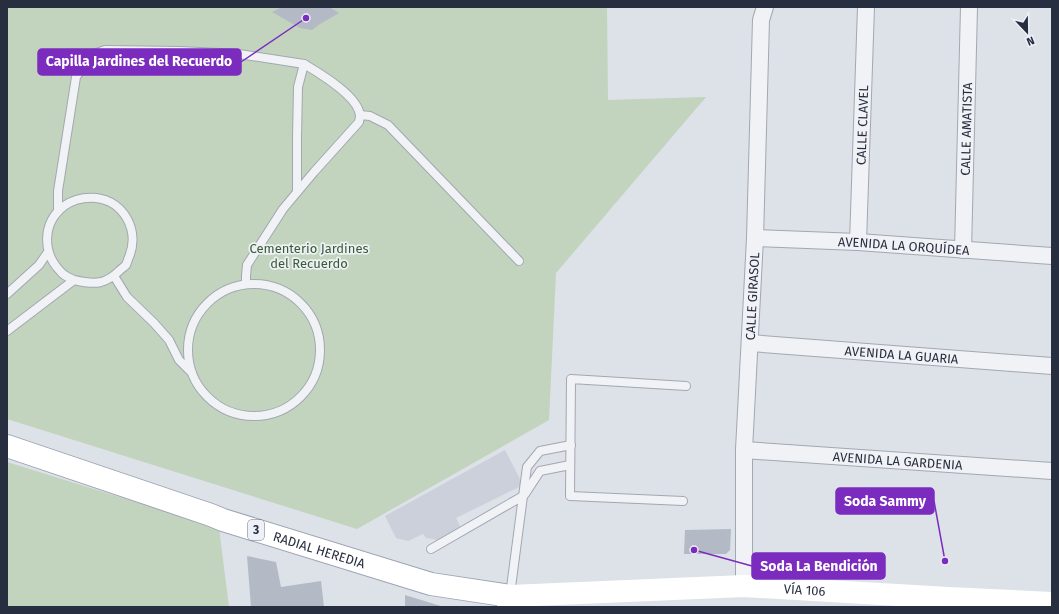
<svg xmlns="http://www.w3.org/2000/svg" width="1059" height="614" viewBox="0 0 1059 614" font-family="'Fira Sans',sans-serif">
	<rect width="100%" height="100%" fill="#dde1e8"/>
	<polygon fill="#cbd0da" points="505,450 523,485 456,518 461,528 438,540 426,538 423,534 408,541 396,538 385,516"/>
	<g fill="#c2d3be">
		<polygon points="7,7 607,7 608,100 706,97 556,273 549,420 357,529 7,419"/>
		<polygon points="7,462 219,528 229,607 7,607"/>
	</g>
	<g fill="#b4bac5">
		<polygon points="282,7 329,7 339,13 320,24 312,30 300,28 272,12"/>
		<polygon points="731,529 730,550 726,554 684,554 685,530"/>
		<polygon points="247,556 276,562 281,587 321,581 324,607 251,607"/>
		<polygon points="405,595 444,607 405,607"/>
	</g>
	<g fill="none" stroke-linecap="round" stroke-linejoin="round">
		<defs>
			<g id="service">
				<polyline points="360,115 370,116 388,125 519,261"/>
				<polyline points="58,211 58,191 76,77 86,63 94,54 105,50 180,51 239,54 304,64"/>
				<polyline points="114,276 127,297 154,323 169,340 179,360 191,372"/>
				<circle cx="254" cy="350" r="66"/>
				<path d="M246,284V276L247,265L283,209L314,172L359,122C359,120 360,118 360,116C359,96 319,73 304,64L298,87L297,138V192"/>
				<polyline points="7,294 39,265 48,252"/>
				<path d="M7,331L74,280C83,282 92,284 101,282C108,280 114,276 119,271C121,269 124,267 126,265C127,263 128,259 129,257C140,231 124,201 96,198C84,197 74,199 64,206C42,223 42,253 61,272C64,276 70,278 74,280"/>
				<polyline points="525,494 540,471 570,465"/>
				<polyline points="523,496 527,467 540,451 571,445"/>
				<polyline points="683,501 570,496 571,379 686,386"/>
				<polyline points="431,549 523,496 510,595"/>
			</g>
			<g id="minor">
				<path id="s1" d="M755,238L858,242L1052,256"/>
				<path id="s2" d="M858,242L866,7"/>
				<path id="s3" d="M963,250L969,7"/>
				<path id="s4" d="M750,343L1052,366"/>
				<path id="s5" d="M744,450L1052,471"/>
				<path id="s6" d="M744,586V450L755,238L761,20L765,7"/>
			</g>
			<g id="primary">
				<path id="s8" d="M7,446L211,515L223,520L431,584L510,596L508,607"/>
			</g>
		</defs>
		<use href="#service" stroke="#a2a8b2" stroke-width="10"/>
		<use href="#minor" stroke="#a2a8b2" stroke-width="18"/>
		<use href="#primary" stroke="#9ca4b4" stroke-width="24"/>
		<use href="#service" stroke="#f0f2f6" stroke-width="8"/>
		<use href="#minor" stroke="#f0f2f6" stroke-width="16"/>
		<path stroke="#fff" stroke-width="22" id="s7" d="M510,596L744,586L948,598L1052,603"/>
		<use href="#primary" stroke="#fff" stroke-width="22"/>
	</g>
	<g text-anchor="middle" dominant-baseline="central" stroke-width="3.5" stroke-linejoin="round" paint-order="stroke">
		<rect fill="#edf0f6" stroke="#626877" stroke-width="1" x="248" y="520" width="16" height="20" rx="3"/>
		<g font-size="12" font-weight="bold" fill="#262e40">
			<text x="256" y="530">3</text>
		</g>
		<g font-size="13" fill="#262e40" stroke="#edf0f6">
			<text stroke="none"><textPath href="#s2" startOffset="117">CALLE CLAVEL</textPath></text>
			<text stroke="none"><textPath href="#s3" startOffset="121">CALLE AMATISTA</textPath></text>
			<text stroke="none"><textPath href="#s1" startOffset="149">AVENIDA LA ORQUÍDEA</textPath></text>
			<text stroke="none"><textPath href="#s6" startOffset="290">CALLE GIRASOL</textPath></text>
			<text stroke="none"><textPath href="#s4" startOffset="152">AVENIDA LA GUARIA</textPath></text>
			<text stroke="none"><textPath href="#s5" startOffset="154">AVENIDA LA GARDENIA</textPath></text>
			<text stroke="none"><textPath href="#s8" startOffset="329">RADIAL HEREDIA</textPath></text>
			<text stroke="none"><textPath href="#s7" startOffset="295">VÍA 106</textPath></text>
		</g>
		<g font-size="13" fill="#385c32" stroke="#edf0f6">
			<text x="309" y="248">Cementerio Jardines<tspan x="309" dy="15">del Recuerdo</tspan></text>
		</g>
	</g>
	<path fill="none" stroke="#7b2cbf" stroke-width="1.5" d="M306 18L241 62M945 561L934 501M694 550L752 566"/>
	<g fill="#7b2cbf" stroke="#edf0f6" stroke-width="1.5">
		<circle cx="306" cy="18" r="4"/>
		<circle cx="945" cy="561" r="4"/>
		<circle cx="694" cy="550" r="4"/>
	</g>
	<g fill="#7b2cbf" stroke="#7b2cbf" stroke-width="1.5">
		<rect x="38" y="49" width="203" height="26" rx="4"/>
		<rect x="836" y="488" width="98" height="26" rx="4"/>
		<rect x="752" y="553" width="133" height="26" rx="4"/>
	</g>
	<g font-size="14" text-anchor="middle" font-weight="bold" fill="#fff">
		<text x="139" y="66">Capilla Jardines del Recuerdo</text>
		<text x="885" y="506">Soda Sammy</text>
		<text x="819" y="571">Soda La Bendición</text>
	</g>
	<rect width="1059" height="614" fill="none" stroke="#262e40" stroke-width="16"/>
	<g transform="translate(1027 32) rotate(158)" stroke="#edf0f6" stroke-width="3" paint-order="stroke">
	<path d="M0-3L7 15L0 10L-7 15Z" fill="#262e40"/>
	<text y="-6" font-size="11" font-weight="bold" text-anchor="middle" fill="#262e40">N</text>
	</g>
</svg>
